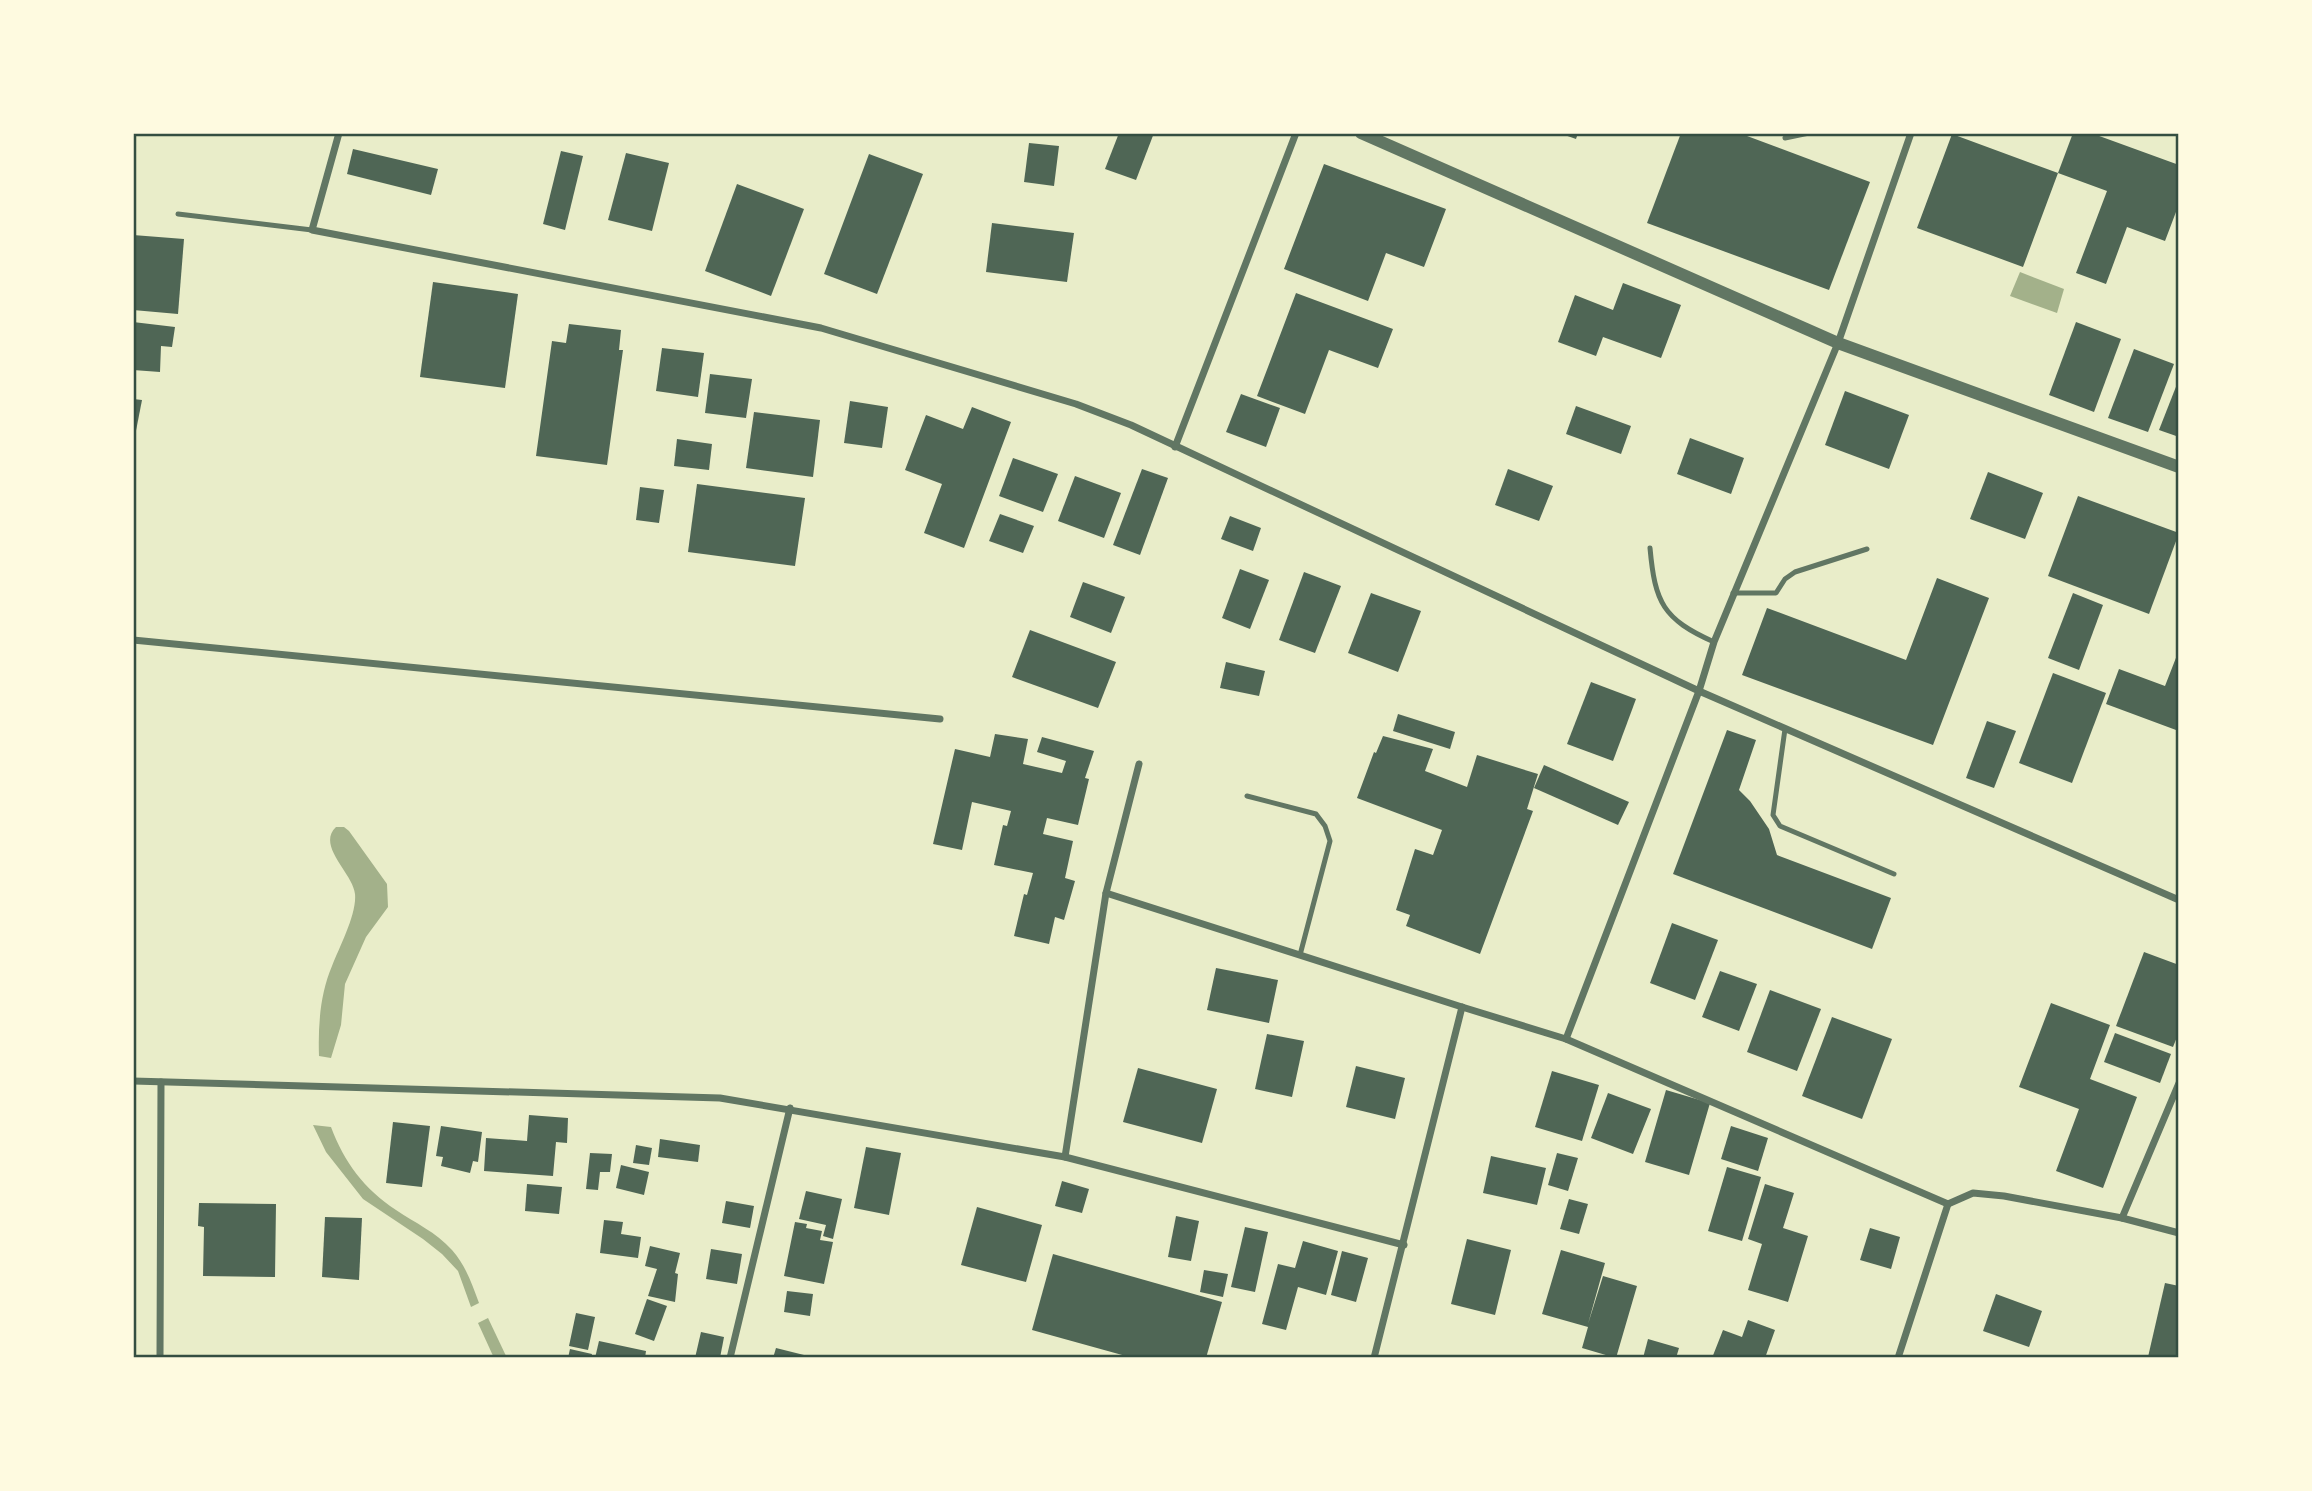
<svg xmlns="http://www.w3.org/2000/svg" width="2312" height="1491" viewBox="0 0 2312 1491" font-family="'Exo 2',sans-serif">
	<rect width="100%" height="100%" fill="#e9edc9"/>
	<g fill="#a3b18a">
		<polygon points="2020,272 2064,289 2057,313 2010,296"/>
		<path d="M336,827H344L349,831L387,884L388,907L366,937L345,984L341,1025L331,1058L319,1056C318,1026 320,994 332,966C339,948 357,914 355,894C353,873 316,846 336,827Z"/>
		<path d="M313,1125L331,1127C344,1162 364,1189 396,1210C415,1223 436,1232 452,1250C466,1266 472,1284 479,1303L471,1307L458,1271L442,1254L423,1239L363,1199L326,1152Z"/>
		<polygon points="488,1318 507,1358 494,1358 478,1323"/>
	</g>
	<g fill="#4f6655">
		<polygon points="1119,133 1154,133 1136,180 1105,169"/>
		<polygon points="1559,133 1578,133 1576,139"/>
		<polygon points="1681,133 1739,133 1870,182 1829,290 1647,223"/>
		<polygon points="2073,133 2091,133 2179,165 2179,204 2165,241 2127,227 2106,284 2076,273 2107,191 2058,173 2023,267 1917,228 1952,134 2058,173"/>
		<polygon points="1029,143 1059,146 1054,186 1024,182"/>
		<polygon points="353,149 438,169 431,195 347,174"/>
		<polygon points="561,151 583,156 565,230 543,224"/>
		<polygon points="626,153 669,163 652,231 608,220"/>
		<polygon points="869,154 923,174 877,294 824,274"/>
		<polygon points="1324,164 1446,209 1424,267 1386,253 1368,301 1284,269"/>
		<polygon points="737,184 804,209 771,296 705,271"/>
		<polygon points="992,223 1074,233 1067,282 986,272"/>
		<polygon points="133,235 184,239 178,314 133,310"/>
		<polygon points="433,282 518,294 505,388 420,377"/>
		<polygon points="1623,283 1681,305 1661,358 1603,337 1596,356 1558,342 1575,295 1613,310"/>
		<polygon points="1296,293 1393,329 1378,368 1329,350 1305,414 1257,396"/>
		<polygon points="133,322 175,327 172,347 161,346 160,372 133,370"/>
		<polygon points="2076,322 2121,339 2094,412 2049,395"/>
		<polygon points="569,324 621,330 619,350 623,350 607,465 536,456 552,341 566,343"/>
		<polygon points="662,348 704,353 698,397 656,391"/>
		<polygon points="2134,349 2174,364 2148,432 2108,418"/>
		<polygon points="710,374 752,379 746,418 705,413"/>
		<polygon points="2179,379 2179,437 2159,430"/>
		<polygon points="1845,391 1909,415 1889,469 1825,445"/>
		<polygon points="1241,394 1280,408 1266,447 1226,432"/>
		<polygon points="133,399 142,400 134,441 133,441"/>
		<polygon points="850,401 888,407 882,448 844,443"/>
		<polygon points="1576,406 1631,426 1621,454 1566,434"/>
		<polygon points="972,407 1011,422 964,548 924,533 942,484 905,470 926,415 963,429"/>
		<polygon points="754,412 820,420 813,477 746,468"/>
		<polygon points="1690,438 1744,458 1731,494 1677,474"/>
		<polygon points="677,439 712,444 709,470 674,466"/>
		<polygon points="1013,458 1058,474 1043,512 999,496"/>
		<polygon points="1142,469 1168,478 1140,555 1113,545"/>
		<polygon points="1508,469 1553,486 1539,521 1495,505"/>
		<polygon points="1988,472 2043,493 2025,539 1970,519"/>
		<polygon points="1075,476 1121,493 1104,538 1058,521"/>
		<polygon points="697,484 805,498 795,566 688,552"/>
		<polygon points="640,487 664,490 659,523 636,520"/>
		<polygon points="2078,496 2179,533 2149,614 2048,576"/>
		<polygon points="1000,514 1034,526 1023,553 989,541"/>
		<polygon points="1230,516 1261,528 1253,551 1221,539"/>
		<polygon points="1240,569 1269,580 1250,629 1222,618"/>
		<polygon points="1304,572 1341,586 1315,653 1279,640"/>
		<polygon points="1937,578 1989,598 1933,745 1742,675 1767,608 1906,660"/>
		<polygon points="1083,582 1125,597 1111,633 1070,617"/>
		<polygon points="1371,593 1421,611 1398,672 1348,653"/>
		<polygon points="2073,593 2103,605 2079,670 2048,658"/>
		<polygon points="1030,630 1116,662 1098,708 1012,677"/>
		<polygon points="2179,650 2179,721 2176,730 2106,704 2119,669 2165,686"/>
		<polygon points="1226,662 1265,671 1259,696 1220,688"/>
		<polygon points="2053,673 2106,693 2072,783 2019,763"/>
		<polygon points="1591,682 1636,699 1613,761 1567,744"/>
		<polygon points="1398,714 1455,732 1450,749 1393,731"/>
		<polygon points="1987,721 2016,731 1994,788 1966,778"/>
		<polygon points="1727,730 1756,740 1739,790 1750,801 1769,829 1777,855 1891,898 1872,949 1673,874"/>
		<polygon points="995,734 1028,739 1023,764 1062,773 1066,761 1037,752 1042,737 1094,751 1085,778 1089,779 1078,825 1047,818 1043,834 1073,841 1065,878 1075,881 1064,920 1055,917 1049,944 1014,936 1024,894 1027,895 1033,873 994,865 1003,825 1007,826 1011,811 972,802 962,850 933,844 955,749 990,757"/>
		<polygon points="1383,736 1433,749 1425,771 1467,787 1477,755 1538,774 1527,809 1533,811 1480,954 1406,926 1410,915 1396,910 1415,849 1433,855 1442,830 1357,798 1374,752 1376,753"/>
		<polygon points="1544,765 1629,802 1618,825 1534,788"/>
		<polygon points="1672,923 1718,940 1695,1000 1650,983"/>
		<polygon points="2144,952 2179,965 2179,1032 2173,1047 2116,1026"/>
		<polygon points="1216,968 1278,980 1269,1023 1207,1010"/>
		<polygon points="1720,971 1757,984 1739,1031 1702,1017"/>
		<polygon points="1770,990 1821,1009 1797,1071 1747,1052"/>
		<polygon points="2051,1003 2110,1025 2090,1079 2137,1097 2103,1188 2056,1171 2079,1109 2019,1087"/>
		<polygon points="1832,1017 1892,1039 1862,1119 1802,1096"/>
		<polygon points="2115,1033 2171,1054 2160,1083 2104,1062"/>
		<polygon points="1267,1034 1304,1041 1292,1097 1255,1089"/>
		<polygon points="1356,1066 1405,1078 1395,1119 1346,1107"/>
		<polygon points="1138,1068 1217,1089 1202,1143 1123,1122"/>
		<polygon points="1552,1071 1599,1085 1582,1141 1535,1127"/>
		<polygon points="1666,1090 1710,1103 1689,1175 1645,1162"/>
		<polygon points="1608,1093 1651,1109 1633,1154 1591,1138"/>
		<polygon points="529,1115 568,1118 567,1143 556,1142 553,1176 484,1171 486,1138 527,1141"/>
		<polygon points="393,1122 430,1126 422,1187 386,1183"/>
		<polygon points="441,1126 482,1132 478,1162 473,1161 470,1173 441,1166 443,1157 436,1156"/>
		<polygon points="1731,1126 1768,1138 1758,1171 1721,1159"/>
		<polygon points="660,1139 700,1145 698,1162 658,1157"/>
		<polygon points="636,1145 652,1148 649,1165 633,1163"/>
		<polygon points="866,1147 901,1153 889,1215 854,1208"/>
		<polygon points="590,1153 612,1154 610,1172 600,1172 598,1190 586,1189"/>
		<polygon points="1557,1153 1578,1158 1568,1191 1548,1185"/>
		<polygon points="1491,1156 1546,1168 1537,1205 1483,1193"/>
		<polygon points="621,1165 649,1172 644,1195 616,1188"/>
		<polygon points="1727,1167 1761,1177 1742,1241 1708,1231"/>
		<polygon points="1062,1181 1089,1189 1082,1213 1055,1206"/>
		<polygon points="527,1184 562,1187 559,1214 525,1211"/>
		<polygon points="1765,1184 1794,1193 1783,1228 1808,1236 1788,1302 1748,1290 1762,1244 1748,1239"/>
		<polygon points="806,1191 842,1199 833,1239 823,1236 826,1225 799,1219"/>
		<polygon points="1569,1199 1588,1204 1579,1234 1560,1229"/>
		<polygon points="726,1201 754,1206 750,1228 722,1223"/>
		<polygon points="199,1203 276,1204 275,1277 203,1276 204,1227 198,1226"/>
		<polygon points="977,1207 1042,1225 1026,1282 961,1265"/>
		<polygon points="1176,1216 1199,1221 1191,1261 1168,1257"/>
		<polygon points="325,1217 362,1218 359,1280 322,1277"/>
		<polygon points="604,1220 623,1222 621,1234 641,1237 638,1258 600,1253"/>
		<polygon points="795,1222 807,1224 806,1228 822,1231 820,1240 833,1242 824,1284 784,1276"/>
		<polygon points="1245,1227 1268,1232 1255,1292 1231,1287"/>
		<polygon points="1870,1228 1900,1237 1891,1269 1860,1260"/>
		<polygon points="1467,1239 1511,1250 1495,1315 1451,1304"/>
		<polygon points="1303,1241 1338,1251 1326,1295 1298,1287 1286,1330 1262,1324 1278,1264 1295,1268"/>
		<polygon points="650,1246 680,1253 675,1273 678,1274 675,1302 648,1296 657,1269 645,1266"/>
		<polygon points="711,1249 742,1254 737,1284 706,1279"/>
		<polygon points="1561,1250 1605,1263 1588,1324 1603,1276 1637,1286 1616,1358 1582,1348 1588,1327 1542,1314"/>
		<polygon points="1342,1251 1368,1258 1356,1302 1331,1295"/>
		<polygon points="1053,1254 1222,1302 1206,1358 1133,1358 1032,1330"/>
		<polygon points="1204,1270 1228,1274 1223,1297 1200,1292"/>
		<polygon points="2165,1283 2179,1286 2179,1358 2148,1357"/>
		<polygon points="787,1291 813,1294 810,1316 784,1312"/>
		<polygon points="1996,1294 2042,1311 2029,1347 1983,1331"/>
		<polygon points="647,1299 667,1306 654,1341 635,1334"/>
		<polygon points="576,1313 595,1317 588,1350 569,1346"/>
		<polygon points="1748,1320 1775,1330 1765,1358 1712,1358 1723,1330 1742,1337"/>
		<polygon points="701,1332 724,1337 720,1358 695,1358"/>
		<polygon points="1648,1339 1679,1348 1676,1358 1643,1358"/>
		<polygon points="599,1341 646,1351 645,1358 595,1358"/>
		<polygon points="776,1348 812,1357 812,1358 773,1358"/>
		<polygon points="570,1349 592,1354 591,1358 568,1358"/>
	</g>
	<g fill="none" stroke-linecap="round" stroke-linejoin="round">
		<g stroke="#617663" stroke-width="5">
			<polyline points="1785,138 1809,133"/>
			<polyline points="178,214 312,230"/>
			<path d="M1650,548C1655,603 1663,619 1714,642"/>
			<polyline points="1733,593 1776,593 1785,579 1795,572 1867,549"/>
			<polyline points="1785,729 1773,815 1780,826 1894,874"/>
			<polyline points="1247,796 1316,814 1325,826 1330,841 1300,955"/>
		</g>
		<g stroke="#617663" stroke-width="7">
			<polyline points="339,133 312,230 821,328 1076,404 1131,425 1699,691 2179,900"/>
			<polyline points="1175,447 1296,133"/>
			<polyline points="133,640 940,719"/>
			<polyline points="1106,893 1462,1007 1566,1039 1948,1204 1973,1193 2004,1196 2122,1218 2179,1233"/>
			<polyline points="1566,1039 1699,691 1714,642 1838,343 1911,133"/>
			<polyline points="133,1081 720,1098 1065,1157 1404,1245"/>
			<polyline points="1065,1157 1106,893 1139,764"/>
			<polyline points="2122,1218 2179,1083"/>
			<polyline points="160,1358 161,1082"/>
			<polyline points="730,1358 790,1108"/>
			<polyline points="1374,1358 1462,1007"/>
			<polyline points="1898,1358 1948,1204"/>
		</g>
		<polyline stroke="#617663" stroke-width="12" points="1361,133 1838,343 2179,467"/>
	</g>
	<rect width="2312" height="1491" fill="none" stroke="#fefae0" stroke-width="270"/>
	<rect x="135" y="135" width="2042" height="1221" fill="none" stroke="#344e41" stroke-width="2.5"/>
</svg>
